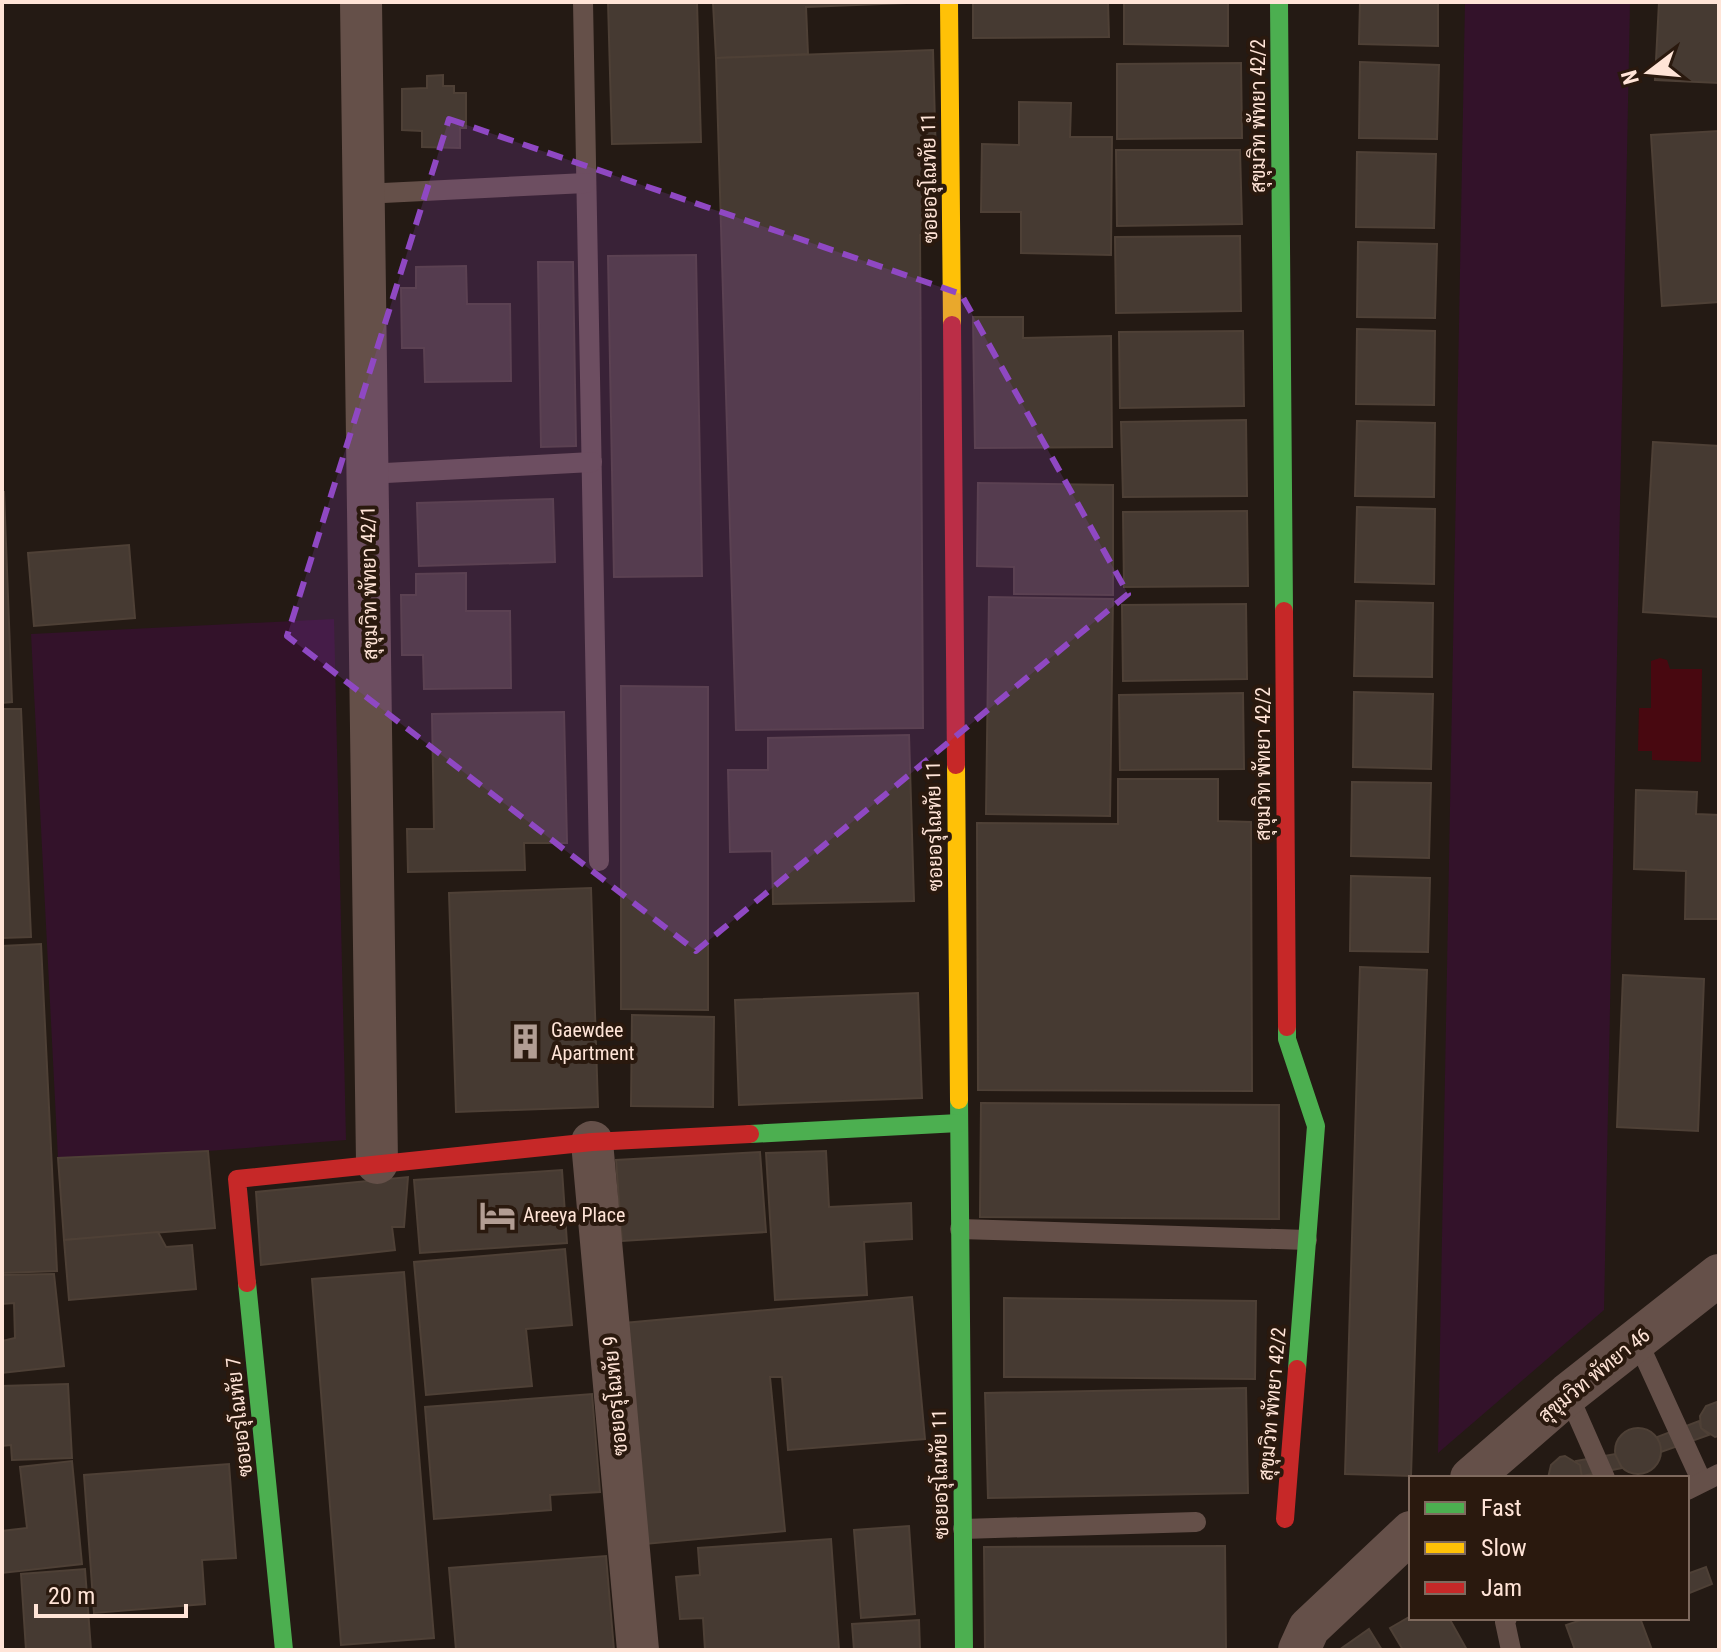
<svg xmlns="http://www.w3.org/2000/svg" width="1721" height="1652" viewBox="0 0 1721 1652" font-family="'Roboto Condensed',Sarabun,sans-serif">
	<rect width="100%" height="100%" fill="#241a14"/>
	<g fill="#33122a">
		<polygon points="1465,2 1630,2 1604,1310 1438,1453"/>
		<polygon points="334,619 346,1140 208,1151 58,1158 31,634"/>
	</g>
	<polygon fill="#480810" points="1660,658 1667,660 1670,669 1702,669 1701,762 1652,760 1652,751 1638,751 1639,708 1651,708 1651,661"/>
	<g fill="#463a32" stroke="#4e4036" stroke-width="2">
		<polygon points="608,2 697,2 701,142 612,144"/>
		<polygon points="932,2 806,7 808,54 716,58 713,3"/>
		<polygon points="973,2 1108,2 1109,37 973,38"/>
		<polygon points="1124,2 1228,2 1228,46 1124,44"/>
		<polygon points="1360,2 1438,2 1438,46 1359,44"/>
		<polygon points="1659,2 1719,2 1719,83 1655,80"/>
		<polygon points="933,50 938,234 920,235 923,728 736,730 716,58"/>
		<polygon points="1360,62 1439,65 1437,139 1359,138"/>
		<polygon points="1241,63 1242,138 1117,139 1117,64"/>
		<polygon points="443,75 443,86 454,86 454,93 466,93 466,128 460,128 460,148 422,147 422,131 402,130 402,89 427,88 427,76"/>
		<polygon points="1019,102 1071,103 1070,137 1112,137 1111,255 1021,253 1021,212 981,212 982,144 1019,145"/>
		<polygon points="1719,131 1719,302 1662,306 1651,135"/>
		<polygon points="1116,150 1240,150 1242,224 1117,226"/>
		<polygon points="1357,152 1436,154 1434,228 1356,227"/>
		<polygon points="1240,236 1241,311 1116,313 1115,237"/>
		<polygon points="1358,242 1437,244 1435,318 1357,317"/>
		<polygon points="696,255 702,576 614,577 608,256"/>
		<polygon points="538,262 573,262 576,446 541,447"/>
		<polygon points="466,266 467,304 510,304 511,381 425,382 424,348 402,348 401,288 416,288 416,267"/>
		<polygon points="973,317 1023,317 1023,338 1111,336 1112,447 975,448"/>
		<polygon points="1357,329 1435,331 1434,405 1356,404"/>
		<polygon points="1243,331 1244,406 1120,408 1119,332"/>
		<polygon points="1246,420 1247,496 1123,497 1121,422"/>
		<polygon points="1357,421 1435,423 1434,497 1355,496"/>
		<polygon points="1653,442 1719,446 1719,617 1643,612"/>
		<polygon points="978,483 1113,485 1113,595 1014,594 1014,567 977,566"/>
		<polygon points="4,491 12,702 2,703"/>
		<polygon points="553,499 555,562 419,566 417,503"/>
		<polygon points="1357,507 1435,509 1434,584 1355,582"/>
		<polygon points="1247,511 1248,586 1124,587 1123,512"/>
		<polygon points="129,545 135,618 34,626 28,553"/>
		<polygon points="466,573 466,611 510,611 511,688 424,689 423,655 402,655 401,595 416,595 416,574"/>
		<polygon points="989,597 1113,599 1110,816 986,814"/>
		<polygon points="1356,601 1433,603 1432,677 1354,676"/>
		<polygon points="1246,604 1247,679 1123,681 1122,605"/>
		<polygon points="621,686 708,687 708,1010 621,1009"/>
		<polygon points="1354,692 1433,694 1431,769 1353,767"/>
		<polygon points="1243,693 1244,769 1120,770 1119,695"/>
		<polygon points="2,709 21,709 31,937 2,938"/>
		<polygon points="564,712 567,843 524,843 525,870 408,872 407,829 434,829 432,714"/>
		<polygon points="909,735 914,901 773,904 772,851 730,852 728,770 768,770 768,738"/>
		<polygon points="1118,779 1218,779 1218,821 1251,822 1252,1091 978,1090 977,823 1118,824"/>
		<polygon points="1352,782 1431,783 1429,858 1351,856"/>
		<polygon points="1636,790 1697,792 1696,814 1719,815 1719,919 1685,919 1686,871 1634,869"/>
		<polygon points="1351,876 1430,878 1428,952 1350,951"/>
		<polygon points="591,888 598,1107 456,1112 449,893"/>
		<polygon points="41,944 57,1271 2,1273 2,946"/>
		<polygon points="1360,967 1427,970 1411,1476 1345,1474"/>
		<polygon points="1623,975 1704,979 1698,1131 1617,1127"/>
		<polygon points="918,993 922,1098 739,1105 735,1000"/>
		<polygon points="632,1015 714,1017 713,1107 631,1106"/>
		<polygon points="981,1103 1279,1105 1279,1219 980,1217"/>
		<polygon points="208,1151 215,1228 64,1240 58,1158"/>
		<polygon points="826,1151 829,1207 911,1203 912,1239 864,1242 867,1295 775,1300 766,1153"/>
		<polygon points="760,1152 766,1232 622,1241 616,1160"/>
		<polygon points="562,1170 567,1243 420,1253 414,1180"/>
		<polygon points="408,1177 404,1227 392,1227 395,1250 261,1265 256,1192"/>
		<polygon points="158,1232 166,1247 192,1245 196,1289 69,1300 64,1240"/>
		<polygon points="565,1249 572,1325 526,1329 532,1386 426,1395 414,1262"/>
		<polygon points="404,1272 434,1638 341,1645 312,1279"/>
		<polygon points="54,1274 64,1366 2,1373 2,1341 15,1338 14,1303 2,1304 2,1275"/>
		<polygon points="912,1297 925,1439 788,1450 782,1377 770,1377 785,1531 645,1544 624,1323"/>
		<polygon points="1004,1298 1256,1301 1255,1379 1004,1377"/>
		<polygon points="68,1384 72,1458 12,1460 11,1445 2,1446 2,1386"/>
		<polygon points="1246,1388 1248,1493 988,1498 985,1393"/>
		<polygon points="592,1394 600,1492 550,1495 551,1510 434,1519 425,1407"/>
		<polygon points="1717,1402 1719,1436 1715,1437 1701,1428 1700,1416 1706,1406"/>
		<polygon points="1699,1421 1701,1428 1709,1435 1661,1452 1657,1437"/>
		<circle cx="1638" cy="1451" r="23"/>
		<polygon points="1615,1454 1622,1468 1582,1476 1576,1461"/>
		<polygon points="1565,1456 1580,1465 1582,1478 1548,1478 1551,1465 1560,1457"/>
		<polygon points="72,1461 82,1564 2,1573 2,1531 27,1528 20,1467"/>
		<polygon points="229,1464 236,1558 202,1560 205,1604 94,1613 84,1475"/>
		<polygon points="909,1526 915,1614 861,1618 854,1530"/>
		<polygon points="831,1539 839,1650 705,1650 703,1618 680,1619 676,1577 700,1575 698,1548"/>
		<polygon points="1225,1546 1226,1650 985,1650 984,1547"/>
		<polygon points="606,1556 614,1650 456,1650 449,1568"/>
		<polygon points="1706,1567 1712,1584 1687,1594 1687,1574"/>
		<polygon points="85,1569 91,1650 26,1650 21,1574"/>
		<polygon points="1411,1616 1411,1618 1449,1618 1467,1650 1403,1650 1390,1628"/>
		<polygon points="1587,1618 1640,1618 1652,1650 1575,1650 1566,1625"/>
		<polygon points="919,1620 920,1650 854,1650 852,1624"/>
		<polygon points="1369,1629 1382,1650 1339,1650"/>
	</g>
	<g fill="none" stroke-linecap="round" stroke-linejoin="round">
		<g stroke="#655049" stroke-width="20">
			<polyline points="583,2 599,861"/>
			<polyline points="363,194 586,183"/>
			<polyline points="367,474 592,462"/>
			<polyline points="960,1229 1307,1240"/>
			<polyline points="1637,1340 1702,1482"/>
			<polyline points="1568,1394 1605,1478"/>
			<polyline points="1687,1490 1719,1474"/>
			<polyline points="963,1529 1196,1522"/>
			<polyline points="1507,1618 1505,1622 1511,1650"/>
		</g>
		<g stroke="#655049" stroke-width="42">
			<polyline points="361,2 377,1163"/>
			<polyline points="592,1142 638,1650"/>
			<polyline points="1471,1478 1568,1394 1719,1275"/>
			<polyline points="1299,1650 1309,1628 1411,1532"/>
		</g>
		<g stroke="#4caf50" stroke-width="18">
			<polyline points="1279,2 1284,611"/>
			<polyline points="1287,1027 1287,1039 1316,1126 1297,1369"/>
			<polyline points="959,1100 964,1650"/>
			<polyline points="750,1134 959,1123"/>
			<polyline points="247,1283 284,1650"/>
		</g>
		<g stroke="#ffc107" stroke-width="18">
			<polyline points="949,2 952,325"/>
			<polyline points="956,765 959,1100"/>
		</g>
		<g stroke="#c62828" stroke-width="18">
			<polyline points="952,325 956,765"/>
			<polyline points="1284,611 1287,1027"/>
			<polyline points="247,1283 237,1179 592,1142 750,1134"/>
			<polyline points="1285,1519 1297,1369"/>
		</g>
	</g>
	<path fill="#8f48c3" fill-opacity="0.2" stroke="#8f48c3" stroke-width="6" stroke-dasharray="16 10" stroke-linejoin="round" d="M449,119L961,294L1128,594L696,951L287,636Z"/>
	<defs>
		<symbol id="building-bare" viewBox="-9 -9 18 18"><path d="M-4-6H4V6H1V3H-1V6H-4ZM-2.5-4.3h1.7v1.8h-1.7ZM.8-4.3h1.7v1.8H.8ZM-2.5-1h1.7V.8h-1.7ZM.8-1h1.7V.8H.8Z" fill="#b29d93" stroke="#2a190e" stroke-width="2.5" paint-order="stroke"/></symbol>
		<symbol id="hotel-bare" viewBox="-9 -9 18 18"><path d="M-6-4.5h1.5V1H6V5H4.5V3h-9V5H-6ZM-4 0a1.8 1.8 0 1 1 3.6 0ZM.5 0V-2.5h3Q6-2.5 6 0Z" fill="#b29d93" stroke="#2a190e" stroke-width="2.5" paint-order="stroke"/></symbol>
	</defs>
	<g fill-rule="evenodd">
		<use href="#building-bare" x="500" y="1016" width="51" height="51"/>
		<use href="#hotel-bare" x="472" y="1190" width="51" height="51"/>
	</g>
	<g text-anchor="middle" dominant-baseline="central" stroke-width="8" stroke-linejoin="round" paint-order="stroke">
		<g font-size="20" fill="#ffe4d7" stroke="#2a190e">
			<text transform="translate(1258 116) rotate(-90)">สุขุมวิท พัทยา 42/2</text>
			<text transform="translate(929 178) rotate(-91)">ซอยอรุโณทัย 11</text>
			<text transform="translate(369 583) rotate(-91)">สุขุมวิท พัทยา 42/1</text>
			<text transform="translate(1263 764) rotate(-90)">สุขุมวิท พัทยา 42/2</text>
			<text transform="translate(934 826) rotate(-91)">ซอยอรุโณทัย 11</text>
			<text transform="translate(1594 1375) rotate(-39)">สุขุมวิท พัทยา 46</text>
			<text transform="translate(615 1396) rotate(-95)">ซอยอรุโณทัย 9</text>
			<text transform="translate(1272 1404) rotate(-85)">สุขุมวิท พัทยา 42/2</text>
			<text transform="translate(239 1417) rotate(-96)">ซอยอรุโณทัย 7</text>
			<text transform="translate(940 1474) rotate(-91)">ซอยอรุโณทัย 11</text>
		</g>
		<g font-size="20" fill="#ffe4d7" stroke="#2a190e" text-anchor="start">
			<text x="551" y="1030">Gaewdee<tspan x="551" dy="23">Apartment</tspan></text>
			<text x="523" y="1215">Areeya Place</text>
		</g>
	</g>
	<rect width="1721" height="1652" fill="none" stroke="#ffe4d7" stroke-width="8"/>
	<rect x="1409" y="1476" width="280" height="144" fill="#2a190e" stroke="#7f6a5e" stroke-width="2"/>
	<rect x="1425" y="1502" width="40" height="12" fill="#4caf50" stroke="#7f6a5e" stroke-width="2"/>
	<text x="1481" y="1516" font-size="24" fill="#ffe4d7">Fast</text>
	<rect x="1425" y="1542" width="40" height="12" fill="#ffc107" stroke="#7f6a5e" stroke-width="2"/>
	<text x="1481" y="1556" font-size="24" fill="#ffe4d7">Slow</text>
	<rect x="1425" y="1582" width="40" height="12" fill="#c62828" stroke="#7f6a5e" stroke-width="2"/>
	<text x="1481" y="1596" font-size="24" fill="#ffe4d7">Jam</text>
	<g transform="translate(1649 72) rotate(254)" stroke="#2a190e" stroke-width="6" paint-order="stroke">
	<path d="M0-6L14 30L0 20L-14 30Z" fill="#ffe4d7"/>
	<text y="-12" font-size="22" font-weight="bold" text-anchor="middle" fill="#ffe4d7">N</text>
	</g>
	<path d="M36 1604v12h150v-12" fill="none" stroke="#ffe4d7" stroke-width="4"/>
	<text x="48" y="1604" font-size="24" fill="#ffe4d7" stroke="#2a190e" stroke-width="6" paint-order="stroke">20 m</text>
</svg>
